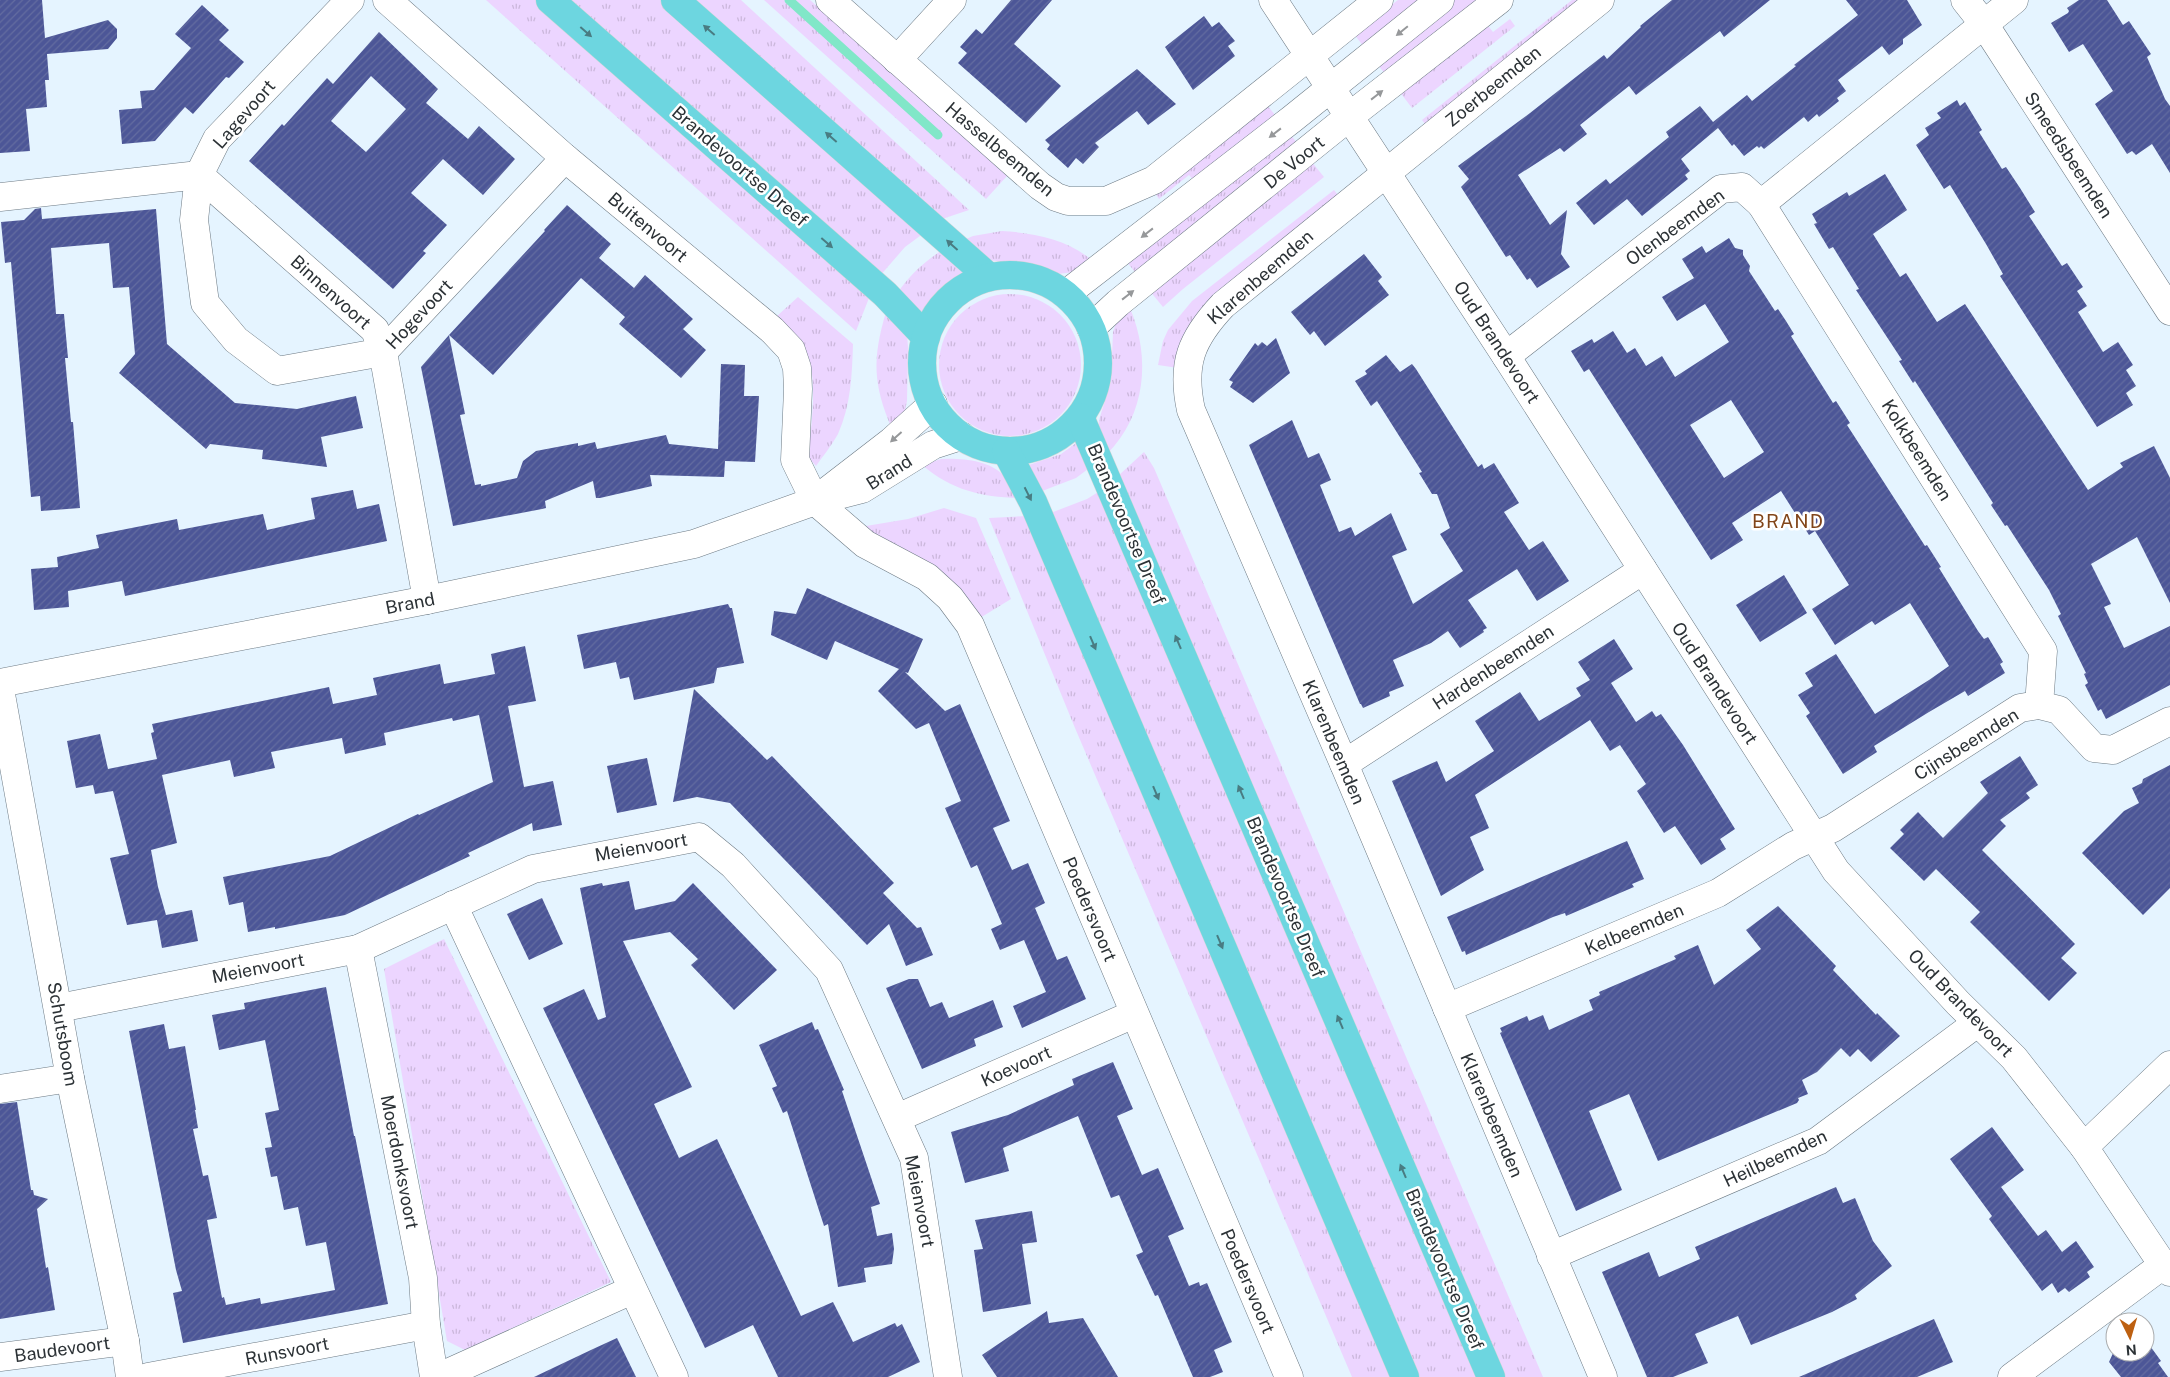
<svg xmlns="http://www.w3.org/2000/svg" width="2170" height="1377" viewBox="0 0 2170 1377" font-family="'Public Sans',sans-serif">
	<defs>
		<pattern id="grass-tufts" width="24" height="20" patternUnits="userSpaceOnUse" patternTransform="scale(1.25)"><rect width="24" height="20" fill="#ecd5ff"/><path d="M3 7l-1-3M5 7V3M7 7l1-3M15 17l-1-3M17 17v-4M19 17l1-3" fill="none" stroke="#cbb7db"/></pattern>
		<pattern id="building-hatch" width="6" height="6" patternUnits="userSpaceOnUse" patternTransform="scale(1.25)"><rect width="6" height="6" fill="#4c5697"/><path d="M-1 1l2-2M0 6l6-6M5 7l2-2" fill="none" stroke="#636ca0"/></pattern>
	</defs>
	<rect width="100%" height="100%" fill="#e5f4ff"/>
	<g fill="url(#grass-tufts)">
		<polygon points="486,0 541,0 871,293 856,331"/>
		<polygon points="564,0 662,0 924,233 905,247 879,277"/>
		<polygon points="686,0 741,0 969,210 936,221"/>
		<polygon points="764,0 810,0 1007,176 986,199"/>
		<polygon points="1398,0 1430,0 1367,51 1354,34"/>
		<polygon points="1455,0 1488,0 1388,77 1376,63"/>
		<polygon points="1572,0 1589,0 1429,129 1422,120"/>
		<polygon points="1510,19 1515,26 1412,108 1399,91 1485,22 1493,32"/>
		<polygon points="1266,104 1280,121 1198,185 1189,175 1159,199 1155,193"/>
		<polygon points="1289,133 1302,149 1140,278 1126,261"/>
		<polygon points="1311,161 1324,177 1183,289 1163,307 1149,290"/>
		<polygon points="1334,190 1341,199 1178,368 1158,365 1163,341 1168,330 1192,301"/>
		<path d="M1002,231C1035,233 1068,239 1094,262L1075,272L1057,274L1027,264L987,260L959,242L973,236Z"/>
		<path d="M942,250L969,271C946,281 930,298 918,319L895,297C907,277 923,263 942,250Z"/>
		<circle cx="1010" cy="365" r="71"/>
		<path d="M798,297L853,344C852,375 851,405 838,434C832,445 823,456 816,466L808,457C811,428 816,396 811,367C807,346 791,330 777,316Z"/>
		<path d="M1130,308C1151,358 1146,415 1107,454L1099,432V420L1111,381L1113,332L1117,320Z"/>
		<path d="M886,312L907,334L908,347L907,401L904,415L892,429C873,385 872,359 886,312Z"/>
		<polygon points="1079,441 1092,466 1076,478 1037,493 1026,466 1061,454"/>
		<polygon points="1144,452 1154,468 1543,1377 1498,1377 1117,477"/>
		<path d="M941,459C961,458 990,460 1004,476C1010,483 1015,491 1020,498C982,497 953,491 922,465Z"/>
		<polygon points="1103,489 1483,1377 1413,1377 1048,514 1087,499"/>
		<polygon points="944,508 976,518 1011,599 980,618 872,535 866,526 908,519"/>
		<polygon points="1028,516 1397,1377 1352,1377 1075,728 989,518"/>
		<polygon points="444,939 611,1282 465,1350 447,1341 384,969"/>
	</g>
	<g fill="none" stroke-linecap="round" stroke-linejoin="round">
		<polyline stroke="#81e7c8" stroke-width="9" points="789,0 938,135"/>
	</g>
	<g fill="url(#building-hatch)" fill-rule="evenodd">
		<polygon points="0,0 42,0 45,38 108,20 117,29 117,38 108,49 47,54 49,80 45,80 47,107 26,109 30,151 0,153"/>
		<polygon points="1011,0 1052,0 1014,44 1061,86 1026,123 958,63 967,53 960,47 976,29 982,34"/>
		<polygon points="1672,0 1770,0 1724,37 1720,31 1636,95 1629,86 1580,125 1587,134 1564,152 1560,148 1518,175 1550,225 1567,210 1561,254 1570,267 1537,288 1530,278 1527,280 1510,255 1506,257 1461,187 1469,179 1458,166 1530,113 1604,55 1607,59 1641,27 1640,26"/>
		<polygon points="1846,0 1907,0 1922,25 1903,39 1903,44 1889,55 1882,46 1838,80 1846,91 1837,98 1839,101 1819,117 1817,114 1808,122 1804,117 1764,149 1761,146 1759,148 1757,146 1744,156 1734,144 1732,146 1718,128 1681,159 1690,171 1685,175 1688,179 1642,216 1627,199 1594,225 1576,203 1606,179 1610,184 1639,161 1669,137 1666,132 1700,106 1713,122 1747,95 1752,101 1796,66 1794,65 1858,15"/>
		<polygon points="2079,0 2107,0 2123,25 2129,21 2151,54 2147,57 2165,99 2170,106 2170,173 2152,144 2136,155 2132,151 2127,154 2095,104 2113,91 2083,44 2069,52 2051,23 2068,13 2069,11 2067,8"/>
		<polygon points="202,5 229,30 219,40 244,62 229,78 226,77 193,114 185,107 155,141 122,144 119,110 142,108 140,91 154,90 191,48 175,34"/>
		<polygon points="1204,16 1212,27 1219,22 1235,41 1228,46 1235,56 1193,90 1165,47"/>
		<path d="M379,32L438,89L426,103L468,139L479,126L515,159L483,195L443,159L411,193L447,225L423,251L426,253L393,289L249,161L282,124L284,126L327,78L333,84ZM371,76L406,109L366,152L331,121Z"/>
		<polygon points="1137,69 1176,104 1148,125 1137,111 1095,143 1099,147 1083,164 1076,158 1068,168 1047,149 1050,145 1045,140"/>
		<polygon points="1957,100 1960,106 1965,102 1982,130 1979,132 2002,169 2006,167 2020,188 2035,212 2029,216 2062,266 2067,263 2083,287 2077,291 2087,306 2078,312 2103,352 2118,342 2133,365 2126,370 2136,386 2126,393 2133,405 2097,427 2000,276 2003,274 1986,244 1950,185 1944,189 1916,145 1929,135 1925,128 1941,118 1937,113"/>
		<polygon points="1885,174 1907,210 1873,234 1900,277 1906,273 1937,322 1965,304 2088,490 2123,467 2120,463 2154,446 2170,478 2170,603 2137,537 2091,564 2111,604 2104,607 2124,648 2170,626 2170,685 2106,719 2101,709 2098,711 2085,685 2088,683 2084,674 2086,673 2058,616 2061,614 2049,590 2007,525 2005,526 1991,505 1993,503 1915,381 1913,383 1899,361 1902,360 1856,290 1859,289 1833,247 1829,249 1814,224 1817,223 1812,214 1847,192 1849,196"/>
		<polygon points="567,205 611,244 599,258 634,288 645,275 693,319 683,329 706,350 681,378 619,324 625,317 581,278 493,375 449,335 545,231 544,230"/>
		<polygon points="41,208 42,219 156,209 167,344 235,403 297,409 356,396 363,428 321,437 327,467 262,459 263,450 210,444 206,449 119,373 135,354 129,287 113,288 109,243 51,248 56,314 64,314 68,358 65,358 71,422 73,422 80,508 41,511 40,496 31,497 11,262 5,263 1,222 24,220 35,209"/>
		<path d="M1729,238L1735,248L1743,250V255L1750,266L1749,271L1775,311L1778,309L1786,321L1794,334L1791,336L1833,403L1836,401L1850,423L1847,425L1925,546L1927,545L1941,567L1939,568L1978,631L1984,639L1988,637L2003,662L2000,664L2005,673L1968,696L1965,691L1929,712L1874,746L1877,752L1843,774L1806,716L1810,713L1798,695L1813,686L1805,673L1836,654L1875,714L1929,680L1949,666L1910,603L1875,625L1872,621L1835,645L1812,609L1849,585L1815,531L1809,535L1781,491L1732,523L1743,540L1711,560L1589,369L1584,372L1571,351L1592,339L1594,343L1613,331L1627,353L1635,348L1646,366L1662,356L1675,377L1729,342L1705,304L1677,321L1662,297L1694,278L1682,259L1702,246L1706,253ZM1731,400L1764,452L1724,478L1690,425Z"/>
		<polygon points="1364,254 1382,277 1378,281 1389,295 1325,346 1314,331 1310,335 1291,312"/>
		<polygon points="449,335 465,414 460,415 475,485 481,484 481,486 517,478 523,461 536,451 578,443 578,446 595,442 597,449 666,435 669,444 718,449 721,364 745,365 744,396 759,396 755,462 725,461 724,477 650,475 652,486 600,498 596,498 593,481 545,501 546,508 542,509 453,526 421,367"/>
		<polygon points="1276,338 1290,373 1253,403 1230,387 1233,382 1229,380 1255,343 1258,346 1262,342 1267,346"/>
		<polygon points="1386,355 1400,372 1412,364 1416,369 1478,467 1482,464 1484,469 1494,463 1519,503 1504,512 1529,550 1543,541 1569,581 1537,601 1517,569 1468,600 1487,628 1483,630 1484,632 1460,648 1448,631 1431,643 1393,660 1404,686 1389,692 1390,696 1363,708 1361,704 1360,704 1249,445 1292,420 1308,458 1319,453 1325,466 1331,480 1320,485 1339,532 1351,527 1355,536 1391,513 1407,550 1392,556 1413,604 1463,571 1440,534 1450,528 1437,494 1432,494 1419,473 1422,472 1377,401 1371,406 1355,381 1367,374 1365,371"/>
		<polygon points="353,490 357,509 379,504 387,541 125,596 122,581 68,591 69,607 34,610 31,569 58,567 57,557 99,548 96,535 177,519 179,530 263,514 267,530 315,519 311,498"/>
		<polygon points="1784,575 1807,613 1760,642 1736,605"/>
		<polygon points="807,588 923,639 908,673 905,672 945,711 960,704 1010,821 993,828 1012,870 1028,863 1045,903 1035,908 1057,960 1067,956 1086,999 1022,1028 1013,1006 1046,992 1024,940 1000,950 991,929 1002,924 977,865 971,868 945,808 961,801 929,723 916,729 878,691 899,669 835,641 827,660 771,635 774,611 796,614"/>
		<polygon points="728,604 730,608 732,608 744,663 717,668 714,683 634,700 629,677 620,679 616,662 584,669 577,635"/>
		<polygon points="1614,639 1633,669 1611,683 1636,722 1652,711 1656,717 1661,714 1683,745 1735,829 1720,839 1726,849 1701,865 1675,826 1664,833 1637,791 1646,784 1620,745 1610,751 1590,720 1475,795 1489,828 1470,837 1484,870 1441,896 1392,781 1437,761 1446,782 1494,751 1475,721 1520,692 1539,721 1581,696 1576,688 1590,680 1578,662"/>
		<polygon points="525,646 536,701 508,706 524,787 553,781 562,825 533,831 532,823 468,853 470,856 345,915 275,929 275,927 248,932 243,902 229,905 223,877 330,856 418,814 419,815 493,782 479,715 453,721 452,718 384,733 386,745 345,754 342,738 271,752 275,768 234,777 230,760 162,775 177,843 151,850 158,887 166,915 192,910 198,941 162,948 157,920 127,925 110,858 129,854 113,791 95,794 93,785 76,788 67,741 100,734 108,769 157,759 151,733 154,732 152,724 329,687 333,704 377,695 373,678 440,664 444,684 495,674 491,654"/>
		<polygon points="694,689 767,760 772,756 894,883 883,893 917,928 921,927 933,955 906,966 889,924 867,945 730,803 697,797 673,802"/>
		<polygon points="2020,756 2038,785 2026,793 2030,798 2000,820 2006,826 1982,850 2075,944 2061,958 2077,973 2049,1001 1970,922 1980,912 1936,869 1924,881 1890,848 1904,834 1900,830 1918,812 1943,838 1988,793 1980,782"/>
		<polygon points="647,758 657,805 617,813 607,766"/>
		<polygon points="2170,765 2170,888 2143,915 2082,853 2124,811 2139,803 2132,788 2142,783 2143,779"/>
		<polygon points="1627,841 1644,879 1632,884 1634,887 1566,916 1565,913 1553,917 1466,955 1465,951 1462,952 1447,917"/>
		<polygon points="629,881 635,910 675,901 693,883 777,970 734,1010 691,965 698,959 670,932 623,941 692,1087 654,1104 679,1158 717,1139 801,1316 833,1302 853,1342 895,1323 897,1327 902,1324 920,1362 888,1377 778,1377 753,1325 705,1348 543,1008 584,989 598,1020 606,1017 580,888 602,883 603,886"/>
		<polygon points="542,898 563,944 529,960 507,914"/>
		<polygon points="1778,906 1836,966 1833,970 1876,1015 1877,1013 1900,1036 1871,1062 1858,1049 1850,1057 1841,1048 1817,1072 1802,1080 1808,1094 1798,1098 1799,1100 1797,1103 1658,1161 1629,1094 1589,1111 1622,1190 1576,1211 1500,1033 1502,1032 1500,1028 1527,1016 1529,1021 1543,1015 1549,1030 1593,1010 1589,1000 1600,995 1599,992 1676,959 1674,956 1698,945 1714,985 1761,949 1746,930"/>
		<polygon points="909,979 918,979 930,1007 942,1002 949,1018 993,1000 1003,1027 974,1039 976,1046 922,1069 886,988"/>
		<polygon points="326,987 354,1136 355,1136 388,1304 183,1343 173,1293 182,1291 176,1270 129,1031 164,1024 169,1049 185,1046 196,1110 195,1110 198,1128 193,1129 203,1176 208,1175 217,1218 207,1220 222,1298 224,1297 226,1305 260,1298 261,1304 335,1290 326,1242 306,1246 298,1207 284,1210 277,1176 271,1177 265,1148 272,1147 265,1113 279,1110 265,1040 219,1050 212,1015 245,1009 244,1003"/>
		<polygon points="812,1022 815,1030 818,1029 844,1090 842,1091 880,1204 871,1207 877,1236 892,1233 894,1249 892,1264 864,1268 866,1282 838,1287 828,1224 824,1226 787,1111 783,1113 772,1088 777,1086 759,1045"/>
		<polygon points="1113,1062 1133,1109 1117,1116 1142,1175 1158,1168 1184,1229 1168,1236 1189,1286 1199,1282 1200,1286 1207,1283 1232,1342 1214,1350 1223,1372 1210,1377 1193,1377 1158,1295 1155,1296 1136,1255 1143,1252 1119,1195 1111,1198 1078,1116 1003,1148 1009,1171 965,1183 951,1132 1008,1115 1074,1085 1072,1079"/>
		<polygon points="17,1102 31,1190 33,1190 34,1195 48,1199 37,1209 46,1268 48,1267 55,1310 0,1319 0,1104"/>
		<polygon points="1992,1127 2024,1170 2001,1187 2038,1236 2046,1230 2062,1252 2076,1241 2094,1267 2087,1272 2090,1277 2069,1292 2065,1288 2058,1293 2052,1283 2042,1291 1989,1219 1992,1216 1950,1159"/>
		<polygon points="1836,1187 1843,1203 1855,1198 1873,1241 1892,1266 1855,1295 1857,1299 1832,1312 1751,1345 1738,1316 1695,1334 1708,1363 1673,1377 1647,1377 1602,1272 1649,1252 1659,1277 1700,1259 1695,1247"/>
		<polygon points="1032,1211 1037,1242 1022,1244 1031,1304 983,1312 974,1250 983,1249 975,1220"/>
		<polygon points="1047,1311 1049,1323 1083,1318 1118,1377 997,1377 982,1355"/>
		<polygon points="1934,1319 1953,1362 1917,1377 1799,1377"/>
		<polygon points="617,1338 636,1377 534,1377 593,1349"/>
		<polygon points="2145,1339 2161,1361 2158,1363 2168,1377 2121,1377 2109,1362 2114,1351 2145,1352"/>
	</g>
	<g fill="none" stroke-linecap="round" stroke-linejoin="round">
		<defs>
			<g id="minor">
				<polyline points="387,0 565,158 772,330 791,350 797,368 798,389 795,460 815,501 865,544 927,577 950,598 970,625 1289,1377"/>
				<polyline points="830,0 1040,186 1056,197 1068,201 1106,201 1154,180 1379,0"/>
				<polyline points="1273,0 1506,356 1836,871 1958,1003 2014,1058 2084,1147 2163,1265 2170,1272"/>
				<path d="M1600,0L1223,305C1191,339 1181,364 1191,410L1344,764L1603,1377"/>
				<polyline points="1965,0 1984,24 2170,311"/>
				<polyline points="897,60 952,0"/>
				<polygon points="199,175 375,330 383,352 277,371 236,340 205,303 194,220"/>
				<polyline points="0,197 199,175 217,139 350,0"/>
				<polyline points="1761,204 2043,651 2039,705"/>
				<polyline points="1066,294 1292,119 1440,0"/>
				<polyline points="1091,328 1118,303 1350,116 1499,0"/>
				<polyline points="1506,356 1721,189 1742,187 1761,204 2014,0"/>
				<polyline points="822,495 892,441 933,404"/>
				<polyline points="427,600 383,352 565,158"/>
				<polyline points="0,683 427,600 694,544 815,501 862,489 933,445 961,436"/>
				<polyline points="0,689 70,1078 125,1341 130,1377"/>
				<polyline points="1344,764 1643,570"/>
				<polyline points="453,905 674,1377"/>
				<polyline points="358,949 423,1278 426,1325 434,1377"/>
				<polyline points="59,1008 358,949 533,869 699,837 733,865 829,970 914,1158 948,1377"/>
				<polyline points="1447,1008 1718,893 1793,846 1833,828 2020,708 2039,705 2059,710 2094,748 2113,750 2170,721"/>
				<polyline points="0,1089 70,1078"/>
				<polyline points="897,1118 1134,1014"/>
				<polyline points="2084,1147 2170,1065"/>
				<polyline points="1551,1256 1818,1141 1977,1023"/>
				<polyline points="0,1357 125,1341"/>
				<polyline points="148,1377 426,1325"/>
				<polyline points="439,1377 632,1290"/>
				<polyline points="2012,1377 2163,1265"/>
			</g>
			<g id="major">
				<polyline points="550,0 885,294 926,337"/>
				<polyline points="675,0 989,277"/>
				<circle cx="1010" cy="363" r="88"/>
				<polyline points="1080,417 1491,1377"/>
				<polyline points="1006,451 1033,502 1405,1377"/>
			</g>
		</defs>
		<use href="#minor" stroke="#6d7a84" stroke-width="29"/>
		<use href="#major" stroke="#d5d6d7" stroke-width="29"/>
		<use href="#minor" stroke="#fff" stroke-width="28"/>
		<use href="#major" stroke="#6dd6e0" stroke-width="28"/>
	</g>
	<defs><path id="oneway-solid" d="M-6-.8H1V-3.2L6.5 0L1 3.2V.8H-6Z" transform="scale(1.25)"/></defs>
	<g fill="#497c82">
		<use href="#oneway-solid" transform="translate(709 30) rotate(-139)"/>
		<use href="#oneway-solid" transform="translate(586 32) rotate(41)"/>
		<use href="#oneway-solid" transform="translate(831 137) rotate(-139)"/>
		<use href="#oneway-solid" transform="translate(827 243) rotate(41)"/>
		<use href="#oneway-solid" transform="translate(952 245) rotate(-138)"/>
		<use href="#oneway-solid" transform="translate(1028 494) rotate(63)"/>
		<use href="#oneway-solid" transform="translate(1178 642) rotate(-113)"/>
		<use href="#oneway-solid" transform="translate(1093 643) rotate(67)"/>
		<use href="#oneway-solid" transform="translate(1241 792) rotate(-113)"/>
		<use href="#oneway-solid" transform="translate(1156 793) rotate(67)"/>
		<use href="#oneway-solid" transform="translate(1220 942) rotate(67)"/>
		<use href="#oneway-solid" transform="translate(1340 1022) rotate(-113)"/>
		<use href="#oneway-solid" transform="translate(1403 1171) rotate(-113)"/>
	</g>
	<g fill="#96989a">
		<use href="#oneway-solid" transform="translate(1402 31) rotate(141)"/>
		<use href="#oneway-solid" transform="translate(1377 95) rotate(-38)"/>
		<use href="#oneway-solid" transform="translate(1275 133) rotate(142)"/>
		<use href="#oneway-solid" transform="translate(1147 233) rotate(142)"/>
		<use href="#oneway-solid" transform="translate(1128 295) rotate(-38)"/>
		<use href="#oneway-solid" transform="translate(896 437) rotate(138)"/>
	</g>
	<g text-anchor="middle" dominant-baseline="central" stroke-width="5" stroke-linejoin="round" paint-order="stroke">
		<g font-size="18" fill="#2c3236" stroke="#fff">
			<text transform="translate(1493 86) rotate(-39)">Zoerbeemden</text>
			<text transform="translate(244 114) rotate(-49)">Lagevoort</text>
			<text transform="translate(1000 149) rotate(40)">Hasselbeemden</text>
			<text transform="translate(2069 155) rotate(57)">Smeedsbeemden</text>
			<text transform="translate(1294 162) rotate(-39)">De Voort</text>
			<text transform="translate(740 166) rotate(41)">Brandevoortse Dreef</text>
			<text transform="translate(648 227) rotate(40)">Buitenvoort</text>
			<text transform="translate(1675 227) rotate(-36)">Olenbeemden</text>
			<text transform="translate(1260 277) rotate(-41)">Klarenbeemden</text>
			<text transform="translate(331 292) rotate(42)">Binnenvoort</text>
			<text transform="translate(419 314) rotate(-47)">Hogevoort</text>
			<text transform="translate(1497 342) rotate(57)">Oud Brandevoort</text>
			<text transform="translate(1917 450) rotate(58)">Kolkbeemden</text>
			<text transform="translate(889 472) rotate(-32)">Brand</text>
			<text transform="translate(1127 524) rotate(67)">Brandevoortse Dreef</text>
			<text transform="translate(410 603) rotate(-11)">Brand</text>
			<text transform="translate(1493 667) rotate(-33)">Hardenbeemden</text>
			<text transform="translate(1715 683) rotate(57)">Oud Brandevoort</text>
			<text transform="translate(1334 742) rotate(67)">Klarenbeemden</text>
			<text transform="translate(1966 744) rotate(-32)">Cijnsbeemden</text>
			<text transform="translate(641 847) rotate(-10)">Meienvoort</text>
			<text transform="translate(1286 897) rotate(67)">Brandevoortse Dreef</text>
			<text transform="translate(1090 909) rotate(67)">Poedersvoort</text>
			<text transform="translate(1634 929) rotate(-23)">Kelbeemden</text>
			<text transform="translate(258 968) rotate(-11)">Meienvoort</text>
			<text transform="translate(1961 1003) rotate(46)">Oud Brandevoort</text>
			<text transform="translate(63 1034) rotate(80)">Schutsboom</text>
			<text transform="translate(1016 1066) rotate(-24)">Koevoort</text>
			<text transform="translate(1492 1115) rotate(67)">Klarenbeemden</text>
			<text transform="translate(1775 1158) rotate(-25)">Heilbeemden</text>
			<text transform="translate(400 1162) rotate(79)">Moerdonksvoort</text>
			<text transform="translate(920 1201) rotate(79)">Meienvoort</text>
			<text transform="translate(1445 1269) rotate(67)">Brandevoortse Dreef</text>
			<text transform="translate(1248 1281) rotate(67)">Poedersvoort</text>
			<text transform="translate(62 1349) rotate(-8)">Baudevoort</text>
			<text transform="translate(287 1351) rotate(-11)">Runsvoort</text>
		</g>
		<g font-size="19" letter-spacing="1" fill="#814519" stroke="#fff">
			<text x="1788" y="521">BRAND</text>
		</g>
	</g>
	<g transform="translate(2130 1337) rotate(175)"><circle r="24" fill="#ffffff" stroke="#abadaf"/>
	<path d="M0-4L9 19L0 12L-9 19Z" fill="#bd6011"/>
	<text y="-8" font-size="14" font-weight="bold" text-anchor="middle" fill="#2c3236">N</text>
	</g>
</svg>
